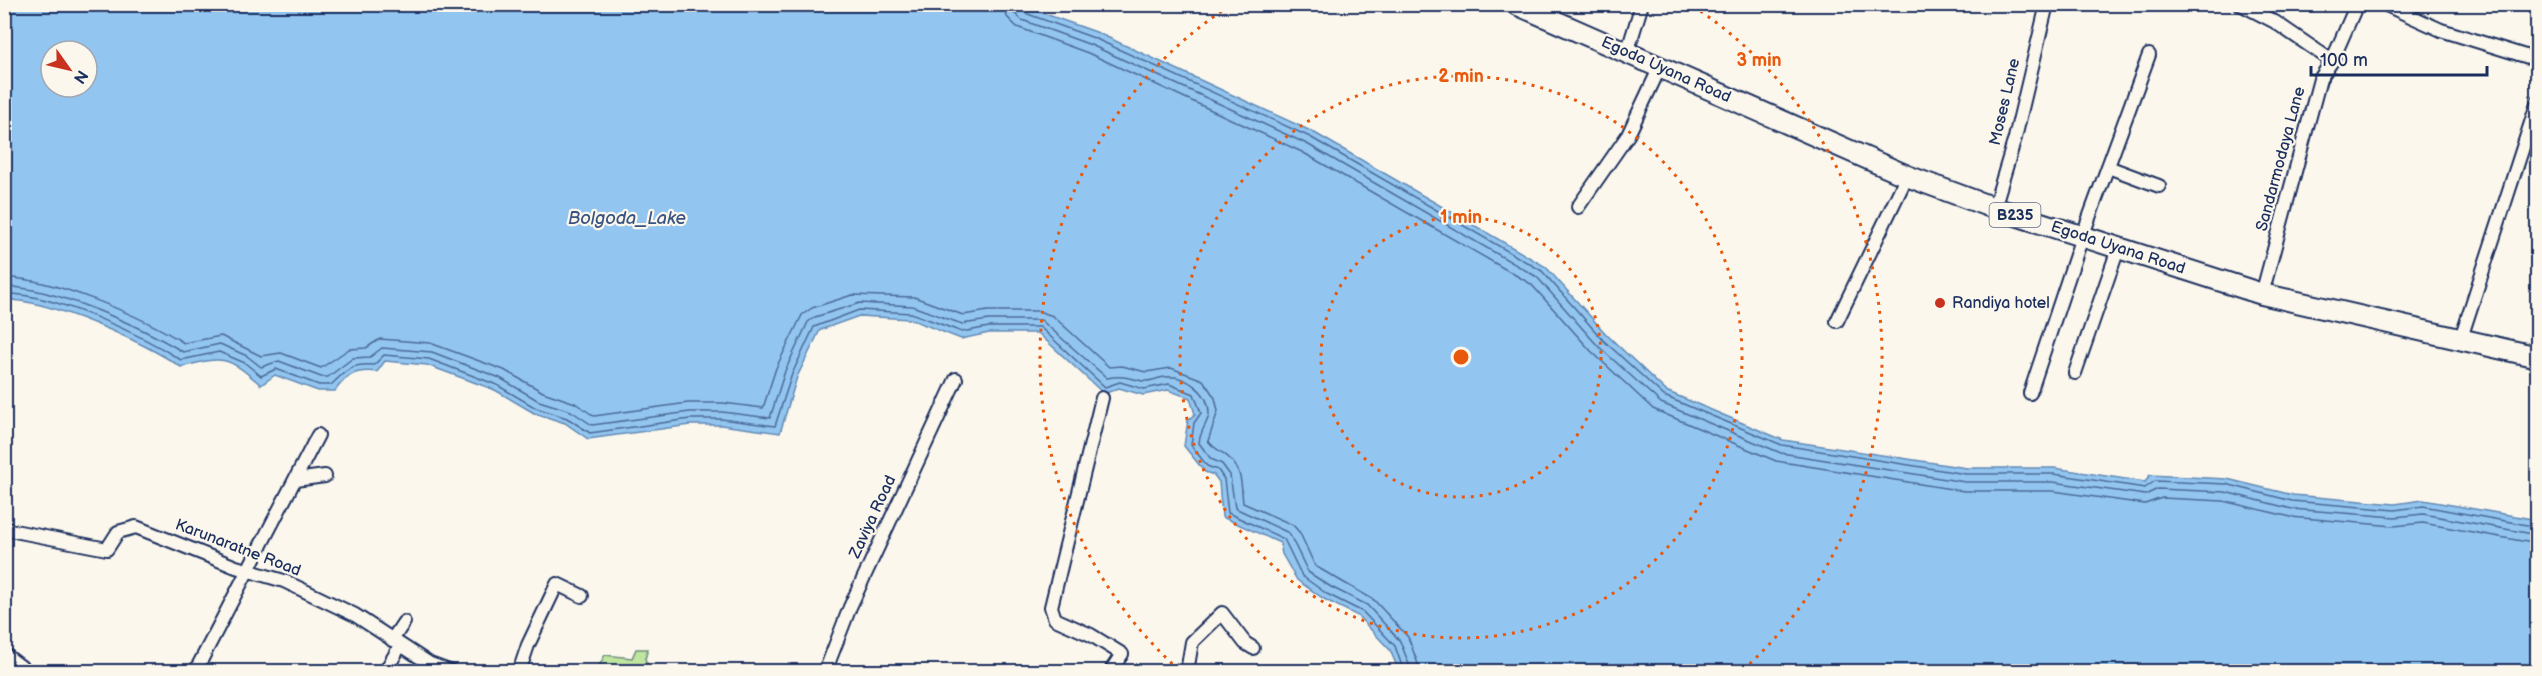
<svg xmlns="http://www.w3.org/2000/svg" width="2542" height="676" viewBox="0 0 2542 676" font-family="'Balsamiq Sans',sans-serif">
	<rect width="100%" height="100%" fill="#fbf7ec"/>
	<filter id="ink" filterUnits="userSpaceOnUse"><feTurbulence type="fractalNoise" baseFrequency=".0167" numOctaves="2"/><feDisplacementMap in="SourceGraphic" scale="12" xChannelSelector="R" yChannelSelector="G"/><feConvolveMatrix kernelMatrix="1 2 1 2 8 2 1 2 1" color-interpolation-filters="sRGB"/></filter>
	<g filter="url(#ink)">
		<polygon fill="#bfe59f" stroke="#6d8a7e" stroke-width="1.5" points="636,649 648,649 645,659 651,671 596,671 605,655 632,658"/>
		<path fill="#92c5ef" stroke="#6289b5" stroke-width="1.5" fill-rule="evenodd" d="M4,5H1020L1096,32L1313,132L1546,267L1607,335L1666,391L1783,440L1967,468H2054L2145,482L2150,475L2227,479L2293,495L2395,504L2423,500L2532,519L2538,523L2537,671H1399L1390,650L1358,616L1324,599L1297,580L1282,554L1280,543L1222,517L1219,482L1214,475L1205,472L1184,446L1188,420L1195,414L1190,398L1168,390L1143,395L1119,388L1104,394L1038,333H989L961,339L910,319L859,316L820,330L797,377L780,433L721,425H690L588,439L565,423L534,413L495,390L427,365L385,361L377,372C357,369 347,374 335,391H318L275,375L261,385C226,355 224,356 181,367C143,342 49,299 5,300ZM51,51H87V87H51Z"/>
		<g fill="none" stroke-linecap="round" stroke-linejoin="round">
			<g stroke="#4b6b98" stroke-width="1.5">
				<polyline points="1004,4 1007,17 1017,27 1088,53 1302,152 1531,284 1591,351 1653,409 1776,461 1964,491 2053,491 2145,504 2162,498 2223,501 2291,517 2394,526 2423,523 2538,544"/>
				<polyline points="1013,4 1015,14 1022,20 1091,45 1307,144 1537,277 1597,345 1661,403 1781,453 1965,482 2053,482 2145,495 2158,489 2225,492 2292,509 2395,517 2423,514 2538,535"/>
				<polyline points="1021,4 1025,13 1094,38 1310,137 1542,271 1603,340 1664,396 1782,445 1966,474 2054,474 2145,488 2155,481 2226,484 2292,501 2395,510 2423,506 2538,527"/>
				<path d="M4,278C50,276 145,318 184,343L221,336L261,356L281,353L321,368L349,349L366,348L380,339L430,343L504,370L543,392L575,403L594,416L688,403H723L763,408L776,368L802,315L812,308L852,295L914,297L963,315L988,311H1038L1053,316L1109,367L1122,366L1146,372L1171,368L1203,380L1215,398L1218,411L1208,441C1217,452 1221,450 1229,458C1243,471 1241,486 1243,503L1293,525L1300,533L1315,566L1374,600L1408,637L1421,672"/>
				<path d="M4,287C50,285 144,328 183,352L220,344L247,356L261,367L279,361L321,377H328L353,358L370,357L382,348L432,352L500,378L539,401L571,411L592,425L690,412H722L770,418L785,371L808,322L815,317L860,303L912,306L962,324L989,320H1041L1107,378C1122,375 1129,378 1143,381C1151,382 1159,377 1166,377C1186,375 1209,392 1209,413C1209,422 1200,430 1199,443L1211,459L1222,464L1230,475L1235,508L1289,533L1308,572L1331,587L1367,605L1400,641L1412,672"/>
				<path d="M4,294C51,292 142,335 181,360L219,352L245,363L261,376L276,369L319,385H331C347,370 350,363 374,365L384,355L429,359L497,385L536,408L567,418L590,433L690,419H721L775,426L792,374L814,327L859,310L911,313L962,332L989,327H1040L1105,387L1120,382L1144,389L1169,384L1194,394L1201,413L1194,423L1191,445L1207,466L1218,470L1224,479L1228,513L1284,539L1302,576L1327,594L1363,612L1395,646L1404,672"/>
			</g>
			<defs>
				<g id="minor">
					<polyline points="2240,4 2275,22 2332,61"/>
					<polyline points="2384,4 2441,30 2538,60"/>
					<polyline points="1627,53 1642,4"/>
					<polyline points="2108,167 2159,186"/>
					<polyline points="1578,207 1628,135 1660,67"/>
					<polyline points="1994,208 2015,138 2047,4"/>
					<polyline points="2262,294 2320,79 2332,61 2357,4"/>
					<polyline points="1837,321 1907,176"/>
					<polyline points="2460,341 2538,101"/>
					<polyline points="2075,373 2118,249"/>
					<polyline points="2030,393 2082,237 2149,55"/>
					<polyline points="1102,398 1051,607 1055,619 1091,635 1122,654 1110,672"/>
					<polyline points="295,480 325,476"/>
					<polyline points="4,529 107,549 118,532 136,527 236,567 284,581 355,615 430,664 452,672"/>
					<polyline points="392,640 404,622"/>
					<polyline points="4,654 28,672"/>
					<polyline points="195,672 318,435"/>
					<polyline points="385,672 400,646"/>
					<polyline points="519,672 528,645 557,584 582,596"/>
					<polyline points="825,672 850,607 956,379"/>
					<polyline points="1187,672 1192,642 1222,613 1245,643 1253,648"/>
				</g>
				<polyline id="primary" points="1516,4 1907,176 1994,208 2262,294 2538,357"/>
			</defs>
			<use href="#minor" stroke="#1b2f5e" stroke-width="16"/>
			<use href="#primary" stroke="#1b2f5e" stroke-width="24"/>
			<use href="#minor" stroke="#fbf7ec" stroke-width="12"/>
			<use href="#primary" stroke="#fbf7ec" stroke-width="20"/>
		</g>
	</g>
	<g fill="none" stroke="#e8590c" stroke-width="3" stroke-dasharray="3 6">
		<circle cx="1461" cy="357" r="140"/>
		<circle cx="1461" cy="357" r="281"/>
		<path d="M1179 670A421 421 0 0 1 1229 6M1693 6A421 421 0 0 1 1743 670"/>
	</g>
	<circle fill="#c8321e" stroke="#fbf7ec" stroke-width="2" cx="1940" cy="303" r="6"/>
	<g text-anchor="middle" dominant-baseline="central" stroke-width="4.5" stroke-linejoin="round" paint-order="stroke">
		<rect fill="#fbf7ec" stroke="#5e6b89" stroke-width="1.5" x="1989.5" y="203" width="51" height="24" rx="4.5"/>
		<g font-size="15" font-weight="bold" fill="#1b2f5e">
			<text x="2015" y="215">B235</text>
		</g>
		<g font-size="16" fill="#1b2f5e" stroke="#fbf7ec">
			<text transform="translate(1666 70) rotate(24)">Egoda Uyana Road</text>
			<text transform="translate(2005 102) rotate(-77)">Moses Lane</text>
			<text transform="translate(2281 159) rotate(-75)">Sandarmodaya Lane</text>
			<text transform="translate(2118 248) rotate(18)">Egoda Uyana Road</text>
			<text transform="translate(873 517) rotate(-65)">Zaviya Road</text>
			<text transform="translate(238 548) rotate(21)">Karunaratne Road</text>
		</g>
		<g font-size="16" fill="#1b2f5e" stroke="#fbf7ec" text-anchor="start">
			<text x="1952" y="303">Randiya hotel</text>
		</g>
		<g font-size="18" font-style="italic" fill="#395482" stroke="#fbf7ec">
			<text x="627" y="218">Bolgoda_Lake</text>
		</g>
	</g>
	<circle cx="1461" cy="357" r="9" fill="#e8590c" stroke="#fbf7ec" stroke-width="3"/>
	<g font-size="18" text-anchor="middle" font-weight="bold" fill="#e8590c" stroke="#fbf7ec" stroke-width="4.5" stroke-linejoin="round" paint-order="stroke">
		<text x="1759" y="66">3 min</text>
		<text x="1461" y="82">2 min</text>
		<text x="1461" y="223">1 min</text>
	</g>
	<rect width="2542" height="676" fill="none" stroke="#fbf7ec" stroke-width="24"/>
	<rect x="12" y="12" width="2518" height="652" fill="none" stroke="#1b2f5e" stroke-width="2" filter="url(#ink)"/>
	<g transform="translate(69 69) rotate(124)"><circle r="28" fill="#fbf7ec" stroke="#a1a7b3" stroke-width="1.5"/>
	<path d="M0-4.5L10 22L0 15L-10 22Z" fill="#c8321e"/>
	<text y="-9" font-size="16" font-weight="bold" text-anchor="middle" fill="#1b2f5e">N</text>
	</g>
	<path d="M2311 66v9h176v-9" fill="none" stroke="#1b2f5e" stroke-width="3"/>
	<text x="2320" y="66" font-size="18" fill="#1b2f5e" stroke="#fbf7ec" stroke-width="4.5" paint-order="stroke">100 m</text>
</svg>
